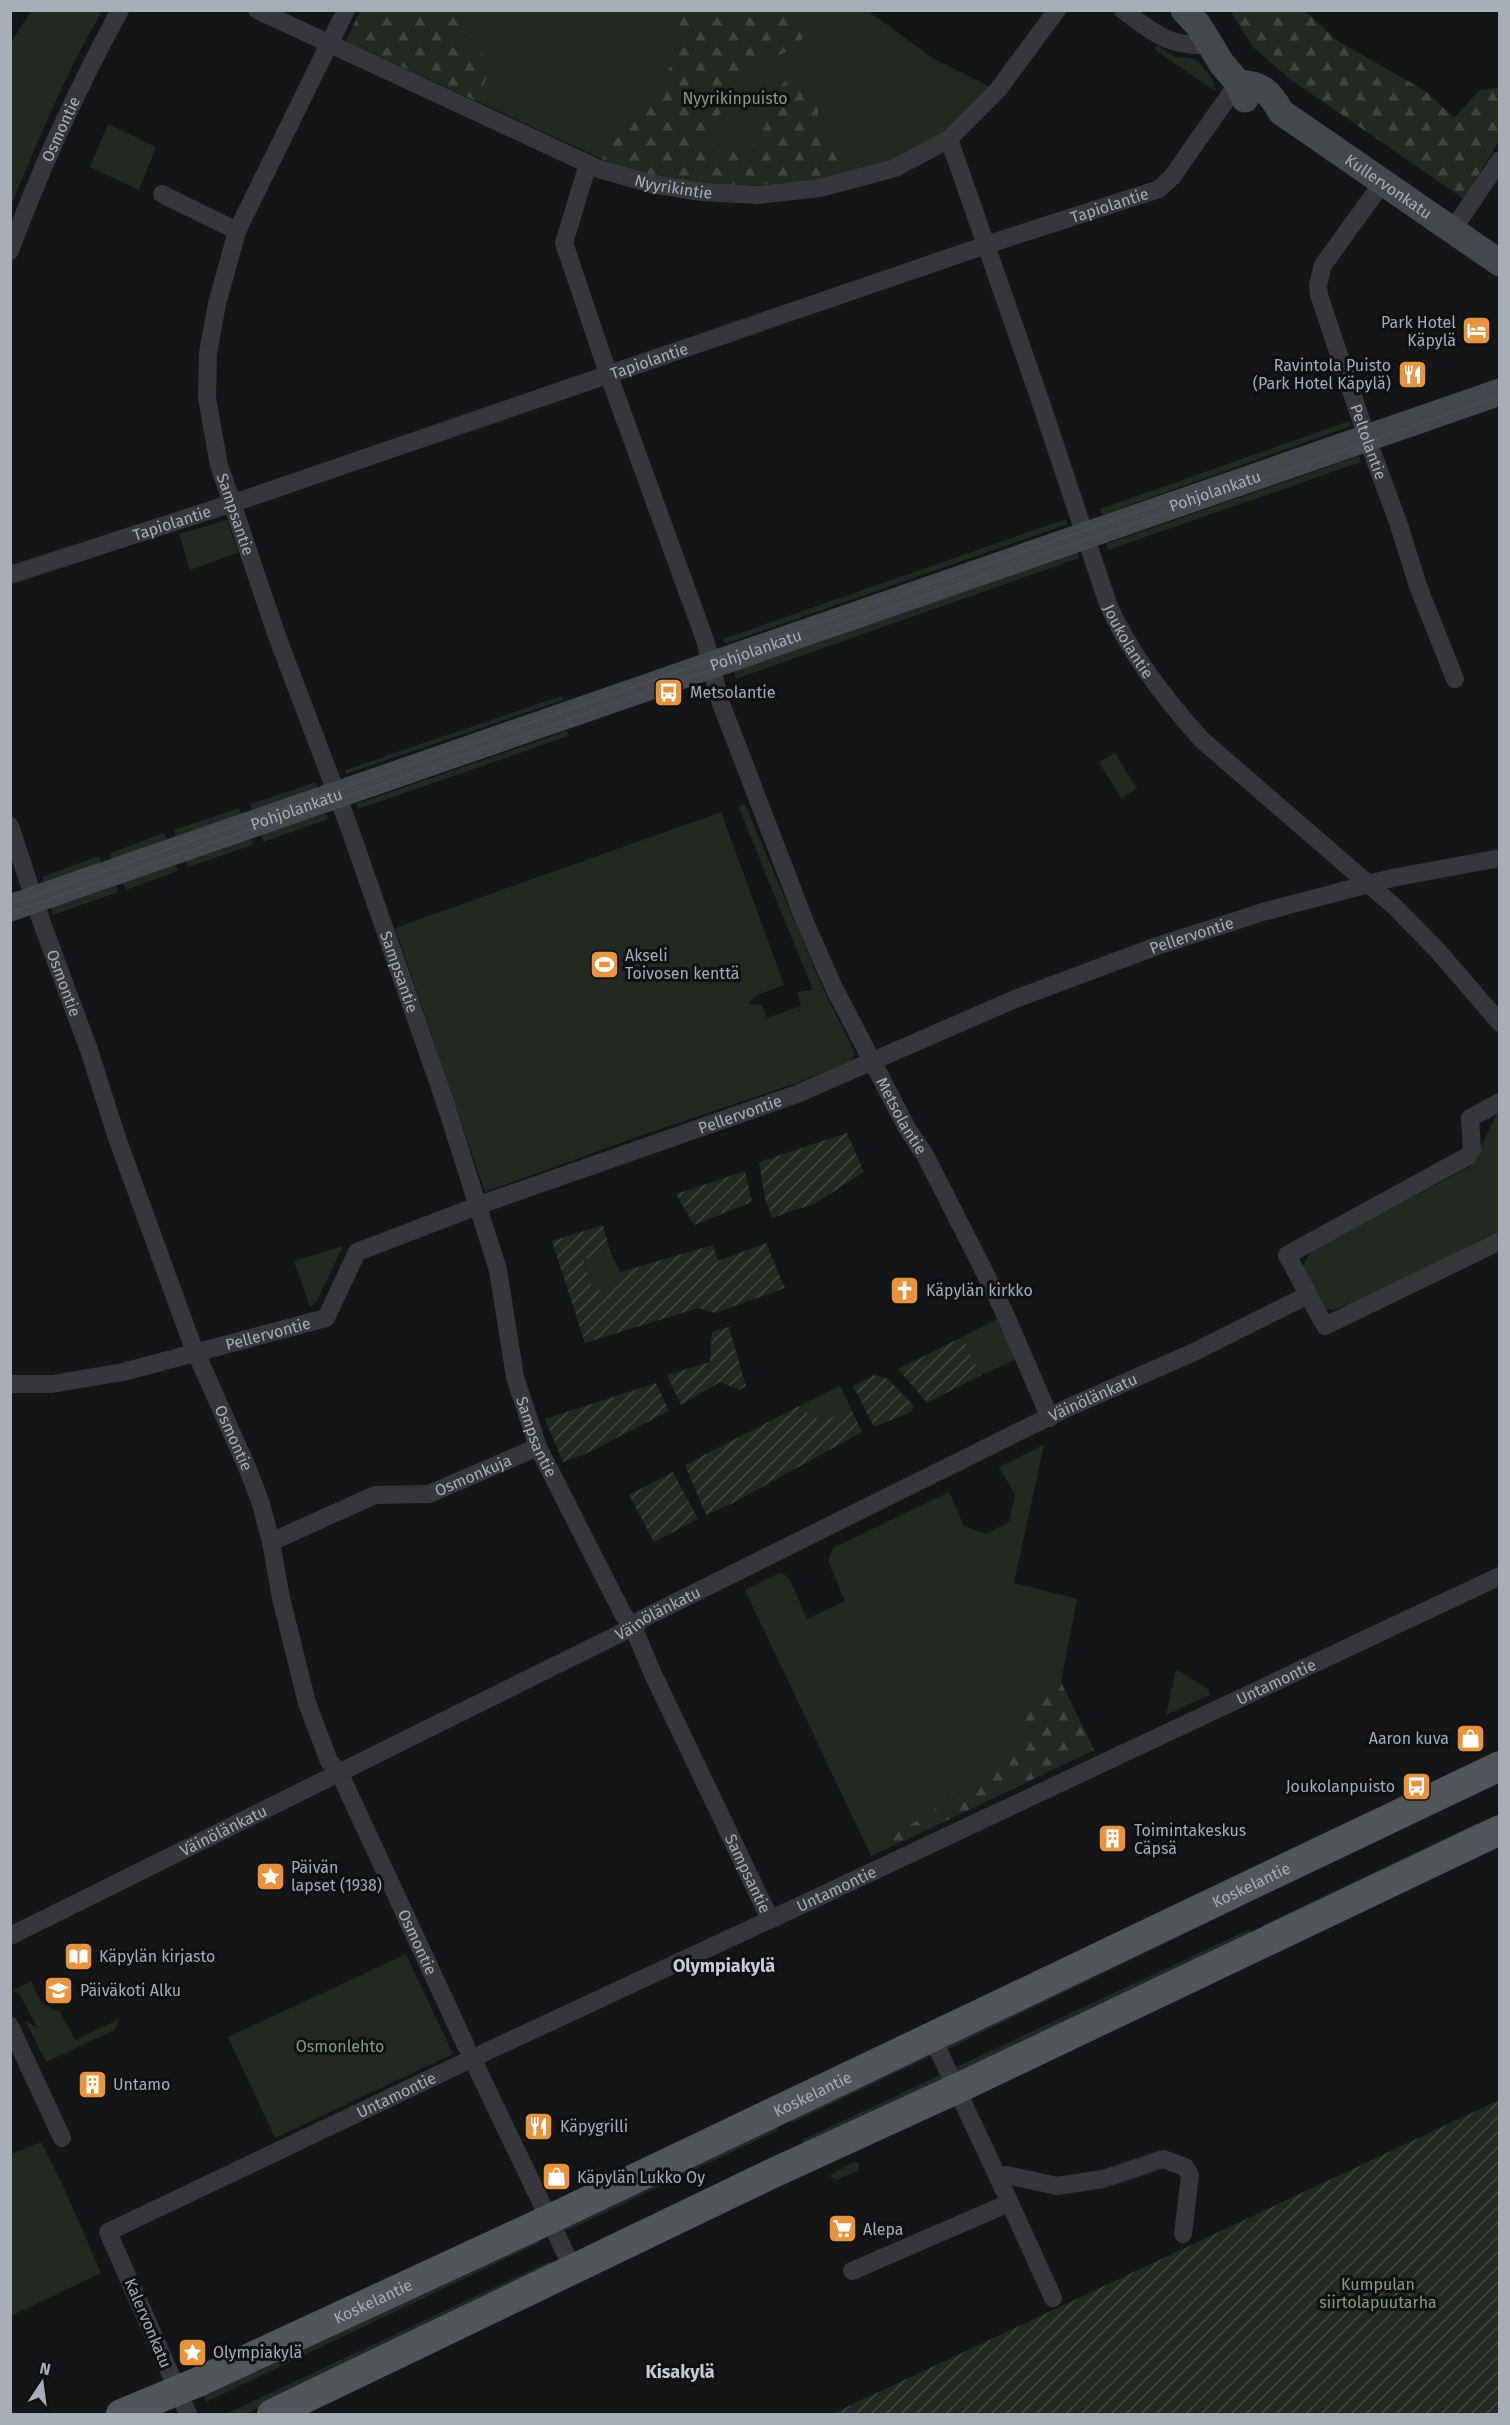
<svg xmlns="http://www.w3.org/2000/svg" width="1510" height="2425" viewBox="0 0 1510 2425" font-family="'Fira Sans',sans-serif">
	<defs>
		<pattern id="forest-firs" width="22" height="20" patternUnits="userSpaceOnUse" patternTransform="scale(1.5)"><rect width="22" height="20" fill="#212921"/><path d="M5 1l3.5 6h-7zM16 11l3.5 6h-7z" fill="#3e463f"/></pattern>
		<pattern id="garden-furrows" width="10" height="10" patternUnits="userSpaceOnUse" patternTransform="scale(1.5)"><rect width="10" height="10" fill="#212921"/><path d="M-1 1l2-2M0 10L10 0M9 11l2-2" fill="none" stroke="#3e463f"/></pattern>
	</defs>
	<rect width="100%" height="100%" fill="#141516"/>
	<g fill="#212921">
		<path d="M31,11H102C66,73 38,140 11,206V43Z"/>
		<polygon points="360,11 868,11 934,59 992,88 945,133 893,159 842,177 631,171 602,159 346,41"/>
		<polygon points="1157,45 1175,57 1191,58 1199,62 1214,82 1215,91 1154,49"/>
		<polygon points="108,124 156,147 139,190 90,167"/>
		<polygon points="1349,421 1351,426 1102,515 1100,509"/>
		<polygon points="1359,456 1361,462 1108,550 1106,544"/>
		<polygon points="1066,519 1068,524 725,644 723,639"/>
		<polygon points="227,520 238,553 190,570 179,534"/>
		<polygon points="1077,551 1079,558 736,679 734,671"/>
		<polygon points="561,696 563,700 346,774 345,770"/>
		<polygon points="567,731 569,736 358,809 356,804"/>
		<polygon points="1115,753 1137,789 1121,798 1099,762"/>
		<polygon points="316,782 318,789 253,811 250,804"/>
		<polygon points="745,804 825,993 855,1053 851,1061 794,1084 651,1132 485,1192 395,928 721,812 784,985 755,996 749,1004 762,1005 767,1018 801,1006 797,992 813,990 738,806"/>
		<polygon points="239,808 241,815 176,837 174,830"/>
		<polygon points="326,813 328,819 263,842 261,835"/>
		<polygon points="164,833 167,841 112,861 110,853"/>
		<polygon points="250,838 253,845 188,867 185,860"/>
		<polygon points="99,856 102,864 45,885 42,877"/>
		<polygon points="175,864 178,871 126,890 123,883"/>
		<polygon points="116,886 118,892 53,915 51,908"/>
		<polygon points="1499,1110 1499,1231 1355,1303 1333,1310 1324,1308 1302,1268 1310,1252 1471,1166"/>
		<polygon points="343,1246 317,1301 310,1307 294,1261"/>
		<polygon points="610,1251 620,1272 614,1286 593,1292 584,1259"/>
		<polygon points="999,1318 1017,1359 981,1375 962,1337"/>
		<path d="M840,1386L850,1407C825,1423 822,1426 799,1406Z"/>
		<polygon points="1044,1445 1014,1583 1077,1599 1061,1682 1094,1750 871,1856 745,1590 781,1572 789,1578 807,1619 845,1601 828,1561 833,1548 949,1492 964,1526 986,1534 1009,1522 1015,1495 999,1467"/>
		<polygon points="1176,1669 1208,1689 1210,1695 1166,1715"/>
		<polygon points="1477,1823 1481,1831 1267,1934 1263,1925"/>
		<polygon points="1237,1902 1240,1907 944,2051 940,2043"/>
		<polygon points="1250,1929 1254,1937 956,2079 952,2069"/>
		<polygon points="406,1954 453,2054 275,2138 228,2037"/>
		<polygon points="31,1981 42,2004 60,2012 75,2040 119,2019 115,2030 46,2062 25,2020 38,2029 19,1993 12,1991"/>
		<polygon points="928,2048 931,2056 792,2123 788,2115"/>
		<polygon points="940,2075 944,2084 806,2150 802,2140"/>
		<polygon points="774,2122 778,2130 566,2231 563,2223"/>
		<polygon points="41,2142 65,2190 101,2273 11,2316 11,2154"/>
		<polygon points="853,2162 859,2163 858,2171 836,2180 829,2176"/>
		<polygon points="537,2234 541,2242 206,2402 202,2394"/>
		<polygon points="550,2261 554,2268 246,2414 226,2414"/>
	</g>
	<g fill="url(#forest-firs)">
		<polygon points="360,11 457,11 461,35 493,64 476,101 346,41"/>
		<path d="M681,11H819L797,46L732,80L725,107L707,131L716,153C725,152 736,152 745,150C766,144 768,113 770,96L790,77L819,93L817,126L836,138L842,177C780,184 716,192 654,178C636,175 619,166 602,159L629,105L663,88L678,41Z"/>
		<polygon points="1230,11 1305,11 1338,41 1427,92 1454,118 1480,90 1499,88 1499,141 1464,199 1290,79 1253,47"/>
		<polygon points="1043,1681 1061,1682 1094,1750 906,1840 870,1847 928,1815 1020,1735 1021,1712"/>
	</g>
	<g fill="url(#garden-furrows)">
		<polygon points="847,1133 864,1172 816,1203 772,1218 765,1199 759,1162"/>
		<polygon points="745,1171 752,1202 694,1225 676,1194"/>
		<polygon points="603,1225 610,1251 584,1259 593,1292 614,1286 620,1272 713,1245 718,1261 766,1243 785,1288 715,1313 698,1308 585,1343 552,1241"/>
		<polygon points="729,1327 746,1386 740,1390 720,1382 681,1405 667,1375 710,1362 712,1332"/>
		<polygon points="962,1337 981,1375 927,1403 898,1369"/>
		<polygon points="874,1375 888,1379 914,1406 911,1412 874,1427 853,1386"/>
		<polygon points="656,1383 669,1411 583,1455 563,1462 545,1419"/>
		<path d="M799,1406C822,1426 825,1422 850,1407L862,1432L731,1504L706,1515L685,1465Z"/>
		<polygon points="673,1472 698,1519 654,1542 629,1495"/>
		<polygon points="1499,2100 1499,2414 832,2414"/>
	</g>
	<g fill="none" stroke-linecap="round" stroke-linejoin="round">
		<g stroke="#36373b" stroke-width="18">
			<path id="s1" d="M257,10L599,169L652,184L702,192L757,195L820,188L895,168L949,139L997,91L1057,10"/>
			<path id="s2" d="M346,10L237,231L217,304L208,353L207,398L219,465L277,636L348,824L445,1102L498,1270L515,1377L538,1447L623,1614L633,1627L652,1672L770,1919"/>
			<path d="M1123,10C1154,33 1168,47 1209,45"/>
			<path id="s3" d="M949,139L1039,397L1108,604C1130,654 1165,699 1202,740L1395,907L1438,951L1500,1023"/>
			<path id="s4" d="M588,164L564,243L609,376L705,640L720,701L805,922L834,988L907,1128L925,1155L981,1265L1006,1316L1050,1418"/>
			<path id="s5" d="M1383,182L1323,265L1318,285L1319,295L1367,438L1399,525L1418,586L1455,679"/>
			<polyline points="162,194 237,231"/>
			<polyline points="1452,231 1500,160"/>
			<path id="s6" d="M10,251C41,167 77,89 120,10"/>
			<path id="s7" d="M10,575L245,499L995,242L1159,189L1172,177L1238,83"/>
			<path id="s8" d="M10,826L43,926L89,1050L117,1138L192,1344L247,1467L261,1504L271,1542L281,1598L307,1703L329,1761L339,1772L466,2046"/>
			<polyline points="1500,1102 1470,1118 1472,1149 1468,1156 1287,1255 1325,1326 1500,1241"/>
			<path id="s9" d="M10,1384H52L123,1372L326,1318L357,1252L488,1202L797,1094L1015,999L1157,946L1266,911L1392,878L1500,858"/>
			<path id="s10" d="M271,1542L375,1495L429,1494L538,1447"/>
			<path id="s11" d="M10,1936L633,1627L642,1619L1012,1435L1065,1409L1194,1352L1308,1295"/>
			<polyline points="10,2026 62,2138"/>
			<polyline points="932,2037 998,2177 1007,2175 1057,2186 1103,2179 1163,2159 1185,2167 1190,2175 1183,2234"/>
			<polyline points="472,2058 573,2269"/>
			<polyline points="998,2177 1053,2298"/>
			<polyline points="852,2271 1009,2203"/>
			<path id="s12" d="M188,2414L108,2232L492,2049L795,1908L1500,1576"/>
		</g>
		<g stroke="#44474b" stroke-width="27">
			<polyline points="1184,10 1198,25 1222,64 1238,83 1245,99"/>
			<path id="s13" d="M1238,83C1262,84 1270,92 1281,112L1500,263"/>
			<path id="s14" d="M10,908L1500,392"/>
		</g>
		<g stroke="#52555a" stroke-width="30">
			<path id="s15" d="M121,2414L198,2382L550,2219L1500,1766"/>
			<polyline points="272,2414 771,2174 967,2084 1500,1830"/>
		</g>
		<g stroke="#4d5054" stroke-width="1.5">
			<polyline points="754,645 1247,474"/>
			<polyline points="10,904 731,653"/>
			<polyline points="10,913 1500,396"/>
		</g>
	</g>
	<defs>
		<symbol id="hotel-square" viewBox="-11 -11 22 22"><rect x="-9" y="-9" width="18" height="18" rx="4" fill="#e9943a" stroke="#0f1011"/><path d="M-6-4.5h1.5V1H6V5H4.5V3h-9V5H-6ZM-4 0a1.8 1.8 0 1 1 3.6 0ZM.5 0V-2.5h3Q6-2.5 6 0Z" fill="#fff"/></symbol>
		<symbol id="restaurant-square" viewBox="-11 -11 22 22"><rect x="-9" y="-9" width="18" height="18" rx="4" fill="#e9943a" stroke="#0f1011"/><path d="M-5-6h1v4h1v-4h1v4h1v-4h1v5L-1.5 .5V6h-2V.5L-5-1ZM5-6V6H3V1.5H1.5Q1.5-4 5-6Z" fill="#fff"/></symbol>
		<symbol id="bus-square" viewBox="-11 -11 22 22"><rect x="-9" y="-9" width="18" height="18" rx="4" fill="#e9943a" stroke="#0f1011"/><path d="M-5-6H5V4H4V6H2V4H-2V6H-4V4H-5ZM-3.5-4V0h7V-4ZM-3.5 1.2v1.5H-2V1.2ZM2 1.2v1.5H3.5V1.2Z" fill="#fff"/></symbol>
		<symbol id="stadium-square" viewBox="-11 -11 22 22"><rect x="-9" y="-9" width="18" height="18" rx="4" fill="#e9943a" stroke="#0f1011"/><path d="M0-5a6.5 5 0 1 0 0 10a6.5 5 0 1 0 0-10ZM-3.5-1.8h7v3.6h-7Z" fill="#fff"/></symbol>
		<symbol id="church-square" viewBox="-11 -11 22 22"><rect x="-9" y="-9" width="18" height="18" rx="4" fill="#e9943a" stroke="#0f1011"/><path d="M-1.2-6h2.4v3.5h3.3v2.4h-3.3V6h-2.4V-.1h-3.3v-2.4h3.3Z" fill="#fff"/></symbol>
		<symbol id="shop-square" viewBox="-11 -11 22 22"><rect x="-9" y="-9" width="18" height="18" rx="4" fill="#e9943a" stroke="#0f1011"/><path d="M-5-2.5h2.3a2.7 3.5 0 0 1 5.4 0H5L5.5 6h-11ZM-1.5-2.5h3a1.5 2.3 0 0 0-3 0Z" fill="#fff"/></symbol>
		<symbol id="building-square" viewBox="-11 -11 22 22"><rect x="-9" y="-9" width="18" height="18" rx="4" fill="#e9943a" stroke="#0f1011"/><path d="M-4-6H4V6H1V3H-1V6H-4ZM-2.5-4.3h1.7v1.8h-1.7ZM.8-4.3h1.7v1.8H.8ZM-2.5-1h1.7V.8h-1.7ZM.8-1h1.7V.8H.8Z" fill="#fff"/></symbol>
		<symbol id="sight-square" viewBox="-11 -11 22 22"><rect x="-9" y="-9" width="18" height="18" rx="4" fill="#e9943a" stroke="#0f1011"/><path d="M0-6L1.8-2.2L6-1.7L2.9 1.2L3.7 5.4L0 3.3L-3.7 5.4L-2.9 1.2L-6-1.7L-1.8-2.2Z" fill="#fff"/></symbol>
		<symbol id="library-square" viewBox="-11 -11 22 22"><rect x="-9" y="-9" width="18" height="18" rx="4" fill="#e9943a" stroke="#0f1011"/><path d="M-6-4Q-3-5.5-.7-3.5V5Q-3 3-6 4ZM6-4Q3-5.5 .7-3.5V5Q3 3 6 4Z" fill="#fff"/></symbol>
		<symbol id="school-square" viewBox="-11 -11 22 22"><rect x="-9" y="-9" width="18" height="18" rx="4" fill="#e9943a" stroke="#0f1011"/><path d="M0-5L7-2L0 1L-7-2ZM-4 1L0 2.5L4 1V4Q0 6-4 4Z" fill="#fff"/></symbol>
		<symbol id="supermarket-square" viewBox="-11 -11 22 22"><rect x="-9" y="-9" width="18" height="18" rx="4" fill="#e9943a" stroke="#0f1011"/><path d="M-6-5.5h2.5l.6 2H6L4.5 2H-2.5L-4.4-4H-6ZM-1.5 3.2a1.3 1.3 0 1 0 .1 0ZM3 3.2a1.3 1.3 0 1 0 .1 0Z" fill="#fff"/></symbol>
	</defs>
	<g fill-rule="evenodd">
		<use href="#hotel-square" x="1460" y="314" width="33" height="33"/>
		<use href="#restaurant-square" x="1396" y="358" width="33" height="33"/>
		<use href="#bus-square" x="652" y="676" width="33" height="33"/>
		<use href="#stadium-square" x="588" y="948" width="33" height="33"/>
		<use href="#church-square" x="888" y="1274" width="33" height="33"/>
		<use href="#shop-square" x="1454" y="1722" width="33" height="33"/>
		<use href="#bus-square" x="1400" y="1770" width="33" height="33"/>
		<use href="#building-square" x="1096" y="1822" width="33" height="33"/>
		<use href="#sight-square" x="254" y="1860" width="33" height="33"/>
		<use href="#library-square" x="62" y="1940" width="33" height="33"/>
		<use href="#school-square" x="42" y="1974" width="33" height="33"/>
		<use href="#building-square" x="76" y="2068" width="33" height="33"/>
		<use href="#restaurant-square" x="522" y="2110" width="33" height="33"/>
		<use href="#shop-square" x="540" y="2160" width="33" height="33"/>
		<use href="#supermarket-square" x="826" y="2212" width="33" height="33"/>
		<use href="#sight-square" x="176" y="2336" width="33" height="33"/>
	</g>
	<g text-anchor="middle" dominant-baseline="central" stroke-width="6" stroke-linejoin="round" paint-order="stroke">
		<g font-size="16" fill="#82a07f" stroke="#0f1011">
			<text x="735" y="98">Nyyrikinpuisto</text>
			<text x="340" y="2046">Osmonlehto</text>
			<text x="1378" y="2284">Kumpulan<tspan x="1378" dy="18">siirtolapuutarha</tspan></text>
		</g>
		<g font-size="16" fill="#a7aeb6" stroke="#0f1011">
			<text stroke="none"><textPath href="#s6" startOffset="132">Osmontie</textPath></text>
			<text stroke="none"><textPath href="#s1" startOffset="454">Nyyrikintie</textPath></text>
			<text stroke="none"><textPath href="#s13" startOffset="186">Kullervonkatu</textPath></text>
			<text stroke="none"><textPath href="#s7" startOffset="1160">Tapiolantie</textPath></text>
			<text stroke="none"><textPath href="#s7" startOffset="674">Tapiolantie</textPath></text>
			<text stroke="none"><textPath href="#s5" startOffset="288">Peltolantie</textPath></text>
			<text stroke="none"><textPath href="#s14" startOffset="1275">Pohjolankatu</textPath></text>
			<text stroke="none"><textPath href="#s2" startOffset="537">Sampsantie</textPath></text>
			<text stroke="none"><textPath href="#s7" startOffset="170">Tapiolantie</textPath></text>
			<text stroke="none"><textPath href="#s3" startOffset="534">Joukolantie</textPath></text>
			<text stroke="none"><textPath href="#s14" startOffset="789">Pohjolankatu</textPath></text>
			<text stroke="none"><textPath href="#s14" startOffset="303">Pohjolankatu</textPath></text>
			<text stroke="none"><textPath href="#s9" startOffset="1290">Pellervontie</textPath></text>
			<text stroke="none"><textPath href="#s2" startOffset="1023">Sampsantie</textPath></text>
			<text stroke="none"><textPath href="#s8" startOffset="166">Osmontie</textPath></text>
			<text stroke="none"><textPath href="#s9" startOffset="804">Pellervontie</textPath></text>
			<text stroke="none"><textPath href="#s4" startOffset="1020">Metsolantie</textPath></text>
			<text stroke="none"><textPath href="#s9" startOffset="264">Pellervontie</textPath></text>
			<text stroke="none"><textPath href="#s11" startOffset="1210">Väinölänkatu</textPath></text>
			<text stroke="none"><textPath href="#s2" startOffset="1509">Sampsantie</textPath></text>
			<text stroke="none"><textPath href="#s8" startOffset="652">Osmontie</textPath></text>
			<text stroke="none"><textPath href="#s10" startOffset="216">Osmonkuja</textPath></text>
			<text stroke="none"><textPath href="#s11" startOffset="724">Väinölänkatu</textPath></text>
			<text stroke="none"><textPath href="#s12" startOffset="1490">Untamontie</textPath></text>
			<text stroke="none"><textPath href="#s11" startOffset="238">Väinölänkatu</textPath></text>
			<text stroke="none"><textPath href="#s2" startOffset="1995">Sampsantie</textPath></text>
			<text stroke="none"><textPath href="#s15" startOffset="1248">Koskelantie</textPath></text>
			<text stroke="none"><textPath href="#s12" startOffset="1004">Untamontie</textPath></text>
			<text stroke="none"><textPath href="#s8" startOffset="1192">Osmontie</textPath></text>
			<text stroke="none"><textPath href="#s12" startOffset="518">Untamontie</textPath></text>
			<text stroke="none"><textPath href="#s15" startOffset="762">Koskelantie</textPath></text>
			<text stroke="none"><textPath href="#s15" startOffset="276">Koskelantie</textPath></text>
			<text transform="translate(148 2323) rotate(67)">Kalervonkatu</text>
		</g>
		<g font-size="16" fill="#a7aeb6" stroke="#0f1011" text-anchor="start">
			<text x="1456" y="322" text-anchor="end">Park Hotel<tspan x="1456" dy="18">Käpylä</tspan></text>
			<text x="1391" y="365" text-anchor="end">Ravintola Puisto<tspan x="1391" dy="18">(Park Hotel Käpylä)</tspan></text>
			<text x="690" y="692">Metsolantie</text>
			<text x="625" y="955">Akseli<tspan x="625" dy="18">Toivosen kenttä</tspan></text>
			<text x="926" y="1290">Käpylän kirkko</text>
			<text x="1449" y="1738" text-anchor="end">Aaron kuva</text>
			<text x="1395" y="1786" text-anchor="end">Joukolanpuisto</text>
			<text x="1134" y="1830">Toimintakeskus<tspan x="1134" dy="18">Cäpsä</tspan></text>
			<text x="291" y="1867">Päivän<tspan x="291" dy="18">lapset (1938)</tspan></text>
			<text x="99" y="1956">Käpylän kirjasto</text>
			<text x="80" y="1990">Päiväkoti Alku</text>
			<text x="113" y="2084">Untamo</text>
			<text x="560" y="2126">Käpygrilli</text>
			<text x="577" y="2177">Käpylän Lukko Oy</text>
			<text x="863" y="2229">Alepa</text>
			<text x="213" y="2352">Olympiakylä</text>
		</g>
		<g font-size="18" font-weight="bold" fill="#c8ccd2" stroke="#0f1011">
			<text x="724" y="1966">Olympiakylä</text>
			<text x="680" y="2372">Kisakylä</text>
		</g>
	</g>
	<rect width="1510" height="2425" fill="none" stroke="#a7aeb6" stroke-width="24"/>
	<g transform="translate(42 2383) rotate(13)" stroke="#0f1011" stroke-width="4.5" paint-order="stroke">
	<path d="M0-4.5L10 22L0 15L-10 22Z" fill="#a7aeb6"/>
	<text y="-9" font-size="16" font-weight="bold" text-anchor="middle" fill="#a7aeb6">N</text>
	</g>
</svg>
